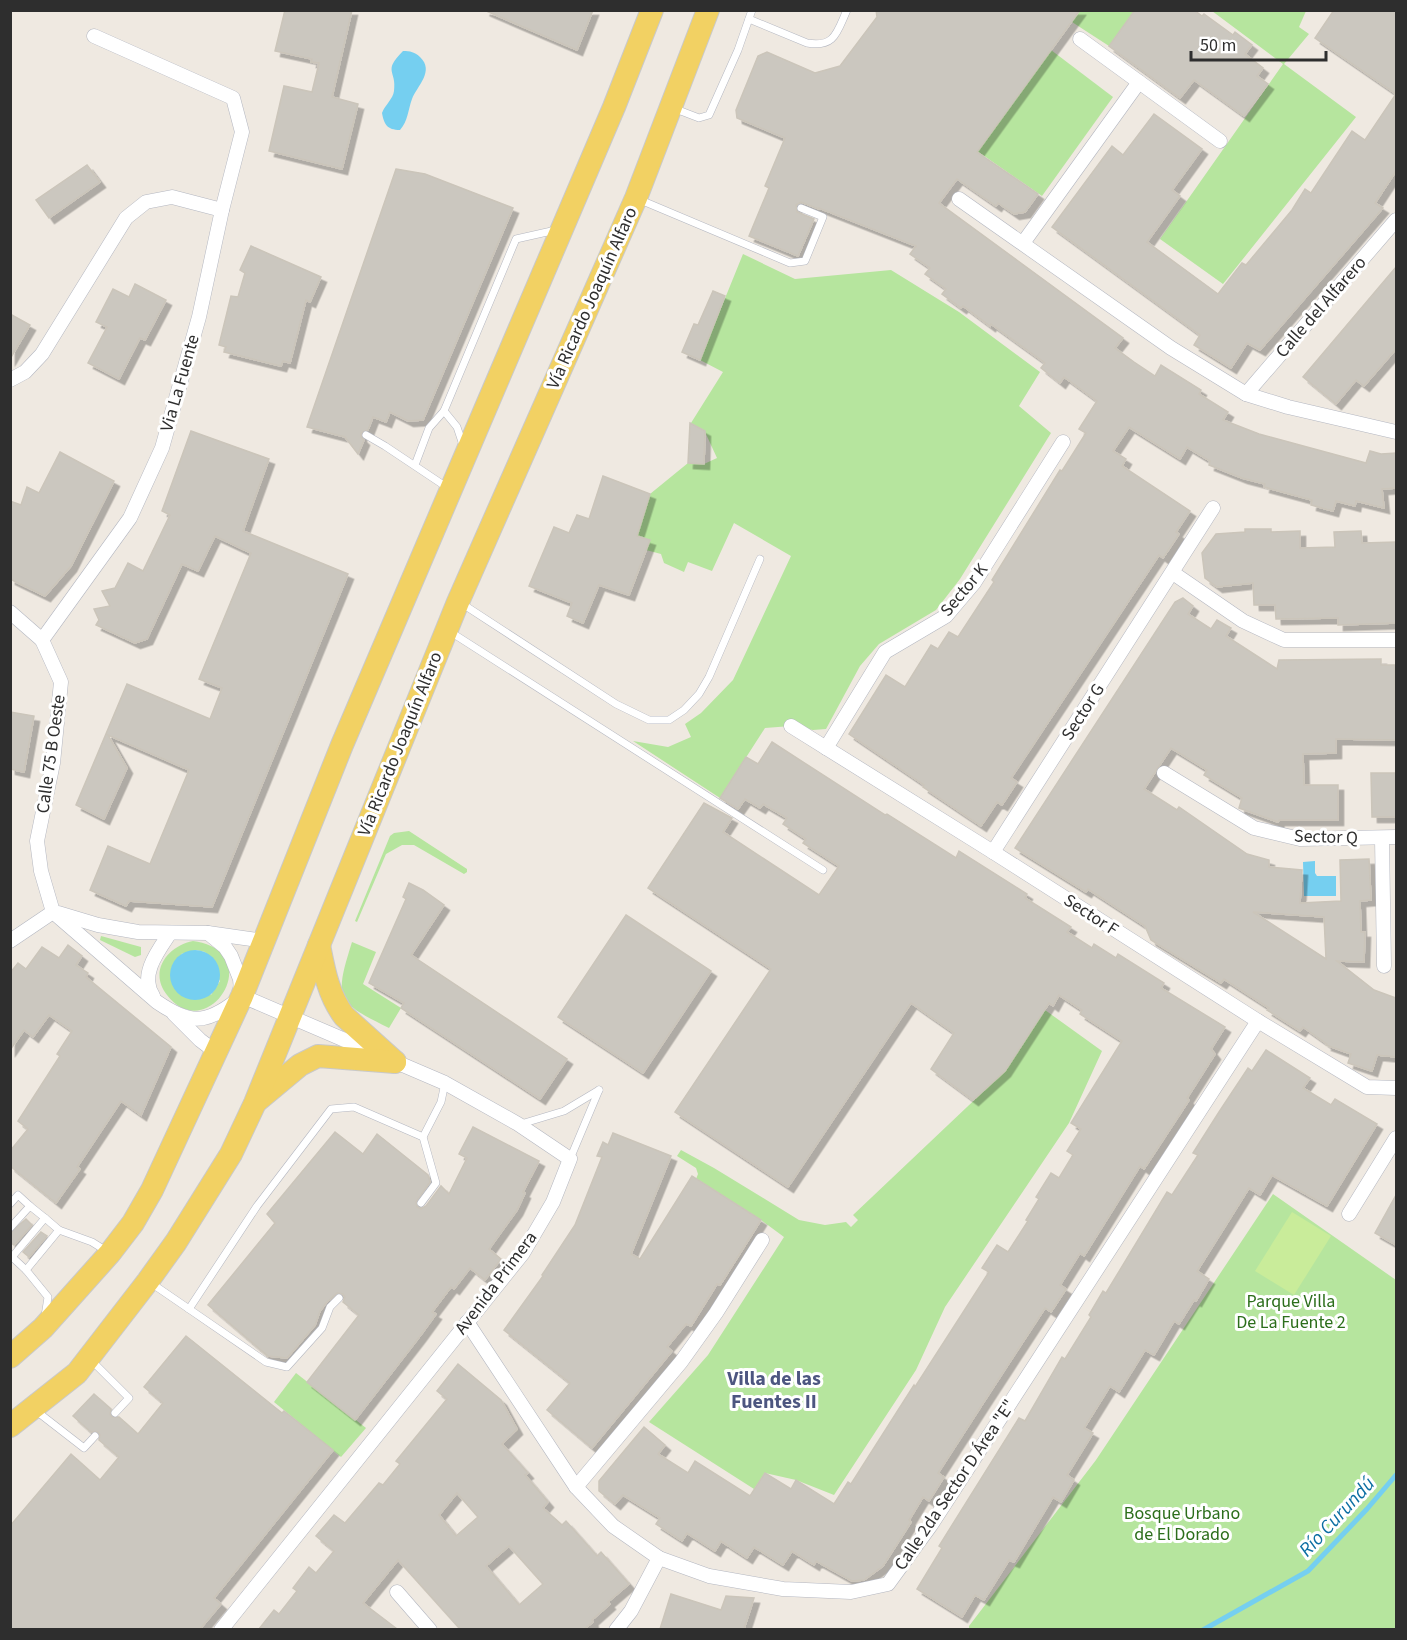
<svg xmlns="http://www.w3.org/2000/svg" width="1407" height="1640" viewBox="0 0 1407 1640" font-family="'Source Sans 3',sans-serif">
	<defs>
		<filter id="shadow"><feDropShadow dx="5.5" dy="5.5" stdDeviation="0" flood-color="#0004"/></filter>
	</defs>
	<rect width="100%" height="100%" fill="#efe9e1"/>
	<g fill="#b6e59e" fill-rule="evenodd">
		<polygon points="1080,11 1135,11 1109,46 1072,22"/>
		<polygon points="1212,11 1306,11 1299,27 1309,34 1284,64 1356,117 1223,284 1160,239 1283,64"/>
		<polygon points="1051,50 1113,97 1042,196 977,151"/>
		<polygon points="743,254 795,279 891,270 959,312 1040,372 1019,406 1051,433 960,579 936,610 879,644 860,666 826,729 813,730 791,726 765,728 720,798 633,741 668,747 691,737 685,724 701,713 733,680 791,556 734,523 712,571 688,562 684,572 664,563 661,554 646,550 650,540 627,533 643,517 650,494 688,463 704,464 717,458 705,432 691,423 723,372 700,360"/>
		<polygon points="409,831 467,869 467,872 464,874 414,845 402,845 386,854 357,922 355,921 390,836 394,833"/>
		<polygon points="101,936 141,947 141,955 135,957 100,940"/>
		<path d="M193,941C269,951 208,1048 167,995C148,971 168,946 193,941ZM197,950L205,952L220,981L211,995L181,954Z"/>
		<path d="M352,942L376,952L363,984L401,1008L389,1028C336,1002 334,999 352,942Z"/>
		<polygon points="1045,1010 1102,1051 1069,1123 945,1307 916,1370 834,1495 796,1480 765,1473 754,1489 649,1422 708,1355 784,1237 761,1220 696,1179 698,1174 696,1168 677,1156 681,1150 714,1168 799,1220 825,1225 846,1222 851,1227 858,1220 853,1215 1005,1071"/>
		<polygon points="1273,1194 1396,1280 1396,1629 969,1630 969,1626 1096,1460"/>
		<polygon points="296,1373 366,1428 341,1457 274,1402"/>
	</g>
	<polygon fill="#c9ec9a" points="1292,1212 1331,1236 1294,1295 1255,1271"/>
	<g fill="#75cff0">
		<path d="M403,51C410,51 415,52 420,57C435,71 417,86 412,99C408,110 408,121 400,130C387,130 384,124 382,113C385,105 393,99 394,91C397,70 382,72 403,51Z"/>
		<polygon points="1315,861 1315,873 1317,876 1336,876 1336,896 1304,896 1303,862"/>
		<circle cx="195" cy="975" r="25"/>
	</g>
	<g fill="none" stroke-linecap="round" stroke-linejoin="round">
		<polyline stroke="#75cff0" stroke-width="5" points="1203,1630 1308,1571 1367,1509 1396,1475"/>
	</g>
	<g fill="#cbc7bf" stroke="#cbc5ba" stroke-width="1.5" fill-rule="evenodd" filter="url(#shadow)">
		<polygon points="285,10 352,10 332,97 358,104 342,169 269,151 284,86 312,92 319,63 311,62 312,59 275,51"/>
		<polygon points="484,10 593,10 577,50"/>
		<polygon points="876,10 1080,10 977,152 1038,194 1025,212 1014,214 998,203 996,206 957,179 939,203 1123,338 1115,348 1134,362 1155,376 1161,365 1201,390 1199,394 1228,412 1223,420 1259,434 1366,463 1370,451 1381,454 1396,453 1396,488 1382,489 1384,508 1356,501 1355,506 1336,501 1333,511 1311,505 1312,500 1264,487 1265,484 1242,478 1209,465 1210,461 1187,447 1180,459 1129,427 1113,451 1126,459 1122,466 1190,511 1176,532 1179,534 1163,558 1159,555 1011,778 1017,782 1002,805 997,802 981,826 923,787 924,785 849,734 886,675 905,687 931,645 938,649 949,632 958,637 994,582 992,580 1060,470 1062,471 1086,433 1079,429 1097,401 1064,377 1060,383 1041,368 1045,363 991,324 990,326 963,306 961,308 942,294 946,289 925,274 930,268 910,254 916,246 819,208 819,209 801,202 796,205 797,212 814,219 798,256 749,236 769,188 765,186 785,138 737,118 736,110 758,56 767,52 815,73 840,66 877,17"/>
		<polygon points="1135,10 1194,10 1202,16 1204,14 1233,35 1235,32 1252,45 1245,54 1263,68 1257,76 1268,84 1244,116 1194,80 1180,98 1109,46"/>
		<polygon points="1334,10 1396,10 1396,171 1375,203 1383,208 1260,350 1247,343 1231,368 1194,345 1200,335 1052,227 1112,146 1123,155 1154,114 1202,149 1172,190 1180,196 1147,242 1218,294 1242,263 1246,265 1277,228 1292,210 1305,189 1311,193 1352,131 1365,140 1396,94 1315,38"/>
		<polygon points="87,165 100,182 49,218 36,200"/>
		<polygon points="396,169 425,174 513,208 423,420 408,421 390,412 386,422 373,417 368,430 361,433 361,437 364,440 358,454 345,437 307,427"/>
		<polygon points="251,246 321,277 310,302 306,300 290,363 283,361 281,366 224,352 226,347 219,345 231,296 238,297 245,273 240,270"/>
		<polygon points="1396,267 1396,349 1364,386 1356,380 1336,404 1303,377"/>
		<polygon points="135,284 166,300 145,340 140,338 119,379 88,363 107,327 96,322 113,289 129,297"/>
		<polygon points="713,291 725,296 700,360 682,352 694,324 698,325"/>
		<polygon points="10,314 30,325 10,359"/>
		<polygon points="690,423 705,431 704,464 688,463"/>
		<polygon points="191,431 269,459 243,531 348,574 212,907 129,901 126,906 90,890 108,846 150,864 189,770 108,735 127,768 104,819 76,805 127,684 210,719 222,688 199,679 251,553 215,536 198,571 182,564 147,639 135,643 96,625 99,620 94,609 110,606 102,591 115,588 128,563 143,571 170,515 162,511"/>
		<polygon points="60,452 114,481 71,566 45,596 10,579 10,501 21,505 27,487 39,493"/>
		<polygon points="603,476 650,494 637,536 650,540 629,595 599,585 583,623 567,616 572,603 529,586 554,527 569,533 577,515 589,519"/>
		<polygon points="1245,529 1271,529 1271,532 1300,531 1300,548 1335,547 1334,532 1361,531 1362,543 1396,542 1396,623 1338,625 1338,618 1276,619 1275,605 1254,605 1253,583 1217,587 1205,578 1202,553 1216,534 1245,532"/>
		<path d="M1183,598L1193,606L1188,614L1211,629L1217,620L1231,628L1226,636L1277,669L1279,660L1381,659V665H1395L1396,740L1336,739V753L1303,754L1304,785H1338V820H1279L1278,822L1239,808L1242,798L1204,775L1207,770L1171,748L1144,789L1177,810L1179,807L1247,854L1269,860V867L1302,870L1300,903L1341,901L1340,860L1369,859L1371,900L1360,901L1361,932H1365L1364,962L1337,961L1374,990L1396,998V1057L1377,1055L1372,1071L1348,1063L1351,1054L1326,1045L1327,1044L1303,1027L1300,1031L1267,1010L1269,1008L1224,979L1221,983L1151,940L1145,926L1088,889L1086,892L1015,848L1175,602ZM1253,912L1324,917L1326,959Z"/>
		<polygon points="10,712 34,716 24,772 10,769"/>
		<polygon points="772,742 885,815 887,814 956,858 959,851 1027,894 1025,898 1071,927 1067,932 1092,948 1094,944 1116,958 1118,954 1164,983 1161,988 1225,1027 1211,1049 1215,1054 1187,1098 1189,1100 1144,1169 1140,1166 1084,1256 1080,1253 1060,1285 1066,1289 1051,1312 1045,1308 985,1400 938,1473 944,1477 929,1501 923,1497 909,1520 911,1522 883,1566 864,1580 852,1581 816,1561 814,1565 792,1551 783,1565 754,1547 747,1558 721,1541 715,1551 687,1533 682,1541 656,1524 660,1518 623,1495 615,1504 599,1491 599,1481 644,1427 665,1445 658,1454 688,1473 695,1461 750,1496 765,1473 791,1489 796,1480 834,1504 848,1482 851,1484 914,1385 915,1387 989,1272 982,1268 997,1245 1008,1252 1028,1221 1026,1220 1039,1199 1036,1197 1051,1173 1059,1178 1073,1155 1067,1151 1081,1129 1071,1123 1122,1041 1080,1014 1082,1010 1059,995 1053,1006 1049,1003 1005,1071 973,1100 931,1069 954,1033 911,1003 788,1187 675,1112 771,969 648,888 704,803 732,818 723,832 819,895 839,866 803,843 806,839 783,824 787,818 763,804 760,808 745,799 738,809 720,798 746,757 758,764"/>
		<polygon points="1371,773 1396,773 1396,817 1372,817"/>
		<polygon points="409,883 423,890 444,905 411,955 567,1059 540,1099 401,1008 404,1003 369,983 406,899 403,897"/>
		<polygon points="626,915 711,971 643,1073 558,1017"/>
		<polygon points="68,945 82,956 76,965 88,973 86,977 171,1047 141,1115 121,1101 77,1167 80,1169 56,1203 10,1166 10,1151 28,1129 18,1121 60,1056 57,1054 72,1031 49,1015 33,1037 24,1030 10,1050 10,973 18,963 26,969 42,947 59,958"/>
		<polygon points="1266,1050 1310,1078 1303,1088 1331,1105 1335,1099 1377,1124 1327,1206 1272,1175 1260,1195 1249,1188 1197,1271 1209,1279 1196,1301 1194,1300 1179,1324 1174,1321 1154,1355 1145,1350 1119,1392 1110,1386 1084,1428 1093,1433 1067,1475 1074,1480 1061,1502 1053,1497 1014,1562 1009,1560 984,1600 975,1595 962,1617 917,1589 942,1548 939,1546 1019,1418 1025,1421 1062,1357 1065,1359 1091,1317 1089,1315 1103,1291 1106,1293 1167,1192 1172,1195 1198,1155 1193,1153 1219,1112 1248,1068 1252,1071"/>
		<polygon points="473,1127 539,1161 523,1192 525,1193 517,1210 489,1249 501,1259 485,1280 470,1268 454,1289 451,1287 432,1312 436,1314 420,1336 355,1420 307,1382 359,1315 343,1302 345,1297 343,1294 337,1293 326,1303 320,1311 315,1325 287,1358 268,1356 208,1305 275,1223 267,1214 335,1132 363,1154 377,1134 428,1175 430,1182 416,1202 417,1207 421,1209 426,1206 441,1186 449,1194 467,1158 459,1154"/>
		<polygon points="613,1133 671,1156 631,1254 640,1259 692,1176 761,1220 720,1285 717,1284 691,1326 686,1324 667,1347 672,1351 592,1448 547,1410 570,1383 504,1330 543,1276 542,1275 575,1225 602,1157 597,1156 603,1142 608,1145"/>
		<polygon points="1396,1195 1396,1245 1375,1233"/>
		<polygon points="26,1219 32,1225 14,1245 10,1242 10,1233"/>
		<polygon points="41,1232 47,1236 29,1257 23,1252"/>
		<polygon points="186,1336 282,1413 284,1411 333,1450 214,1598 221,1604 200,1629 10,1629 10,1526 71,1454 100,1480 119,1457 99,1440 100,1435 98,1432 91,1432 73,1416 94,1394 111,1409 110,1414 112,1417 119,1417 138,1434 163,1403 144,1387"/>
		<path d="M458,1364L501,1400L517,1429L502,1444L528,1473L525,1475L548,1502L543,1508L562,1525L566,1521L597,1556L601,1552L629,1584L608,1602L610,1604L592,1620L593,1622L584,1629H460L398,1560L363,1603L397,1629H259L274,1610L279,1614L297,1591L293,1588L309,1567L316,1573L334,1551L316,1536L334,1515L345,1523L379,1483L383,1485L400,1464L396,1461L447,1399L437,1391ZM457,1493L478,1517L456,1536L439,1515ZM509,1546L543,1584L519,1605L486,1566Z"/>
		<polygon points="671,1594 721,1610 726,1596 754,1598 744,1629 660,1629"/>
	</g>
	<g fill="none" stroke-linecap="round" stroke-linejoin="round">
		<defs>
			<g id="service">
				<path d="M749,19L807,43C835,48 837,32 847,10"/>
				<polyline points="673,108 699,118 709,115 738,50 752,10"/>
				<polyline points="638,199 790,263 805,261 823,217 801,208"/>
				<polyline points="366,435 385,446 448,488"/>
				<polyline points="463,445 457,427 444,411 516,239 556,230"/>
				<polyline points="415,465 429,428 444,411"/>
				<polyline points="461,603 616,704 649,720 669,720 684,710 699,694 709,677 760,559"/>
				<polyline points="449,631 823,870"/>
				<polyline points="521,1124 564,1111 599,1090"/>
				<polyline points="570,1159 599,1090"/>
				<polyline points="421,1203 436,1183 423,1137"/>
				<polyline points="10,1204 18,1195 30,1206"/>
				<polyline points="10,1228 30,1206 45,1218"/>
				<polyline points="26,1270 12,1257 45,1218 59,1230"/>
				<polyline points="151,1283 189,1309 257,1206 331,1109 354,1107 423,1137 441,1102 445,1083"/>
				<polyline points="189,1309 266,1362 287,1367 322,1328 330,1307 339,1298"/>
				<polyline points="45,1316 48,1297 26,1270 59,1230 92,1242 108,1252"/>
				<polyline points="92,1361 129,1398 115,1413"/>
				<polyline points="35,1410 84,1448 95,1436"/>
			</g>
			<g id="minor">
				<polyline points="1080,39 1220,141"/>
				<polyline points="959,199 1171,348 1246,394 1288,407 1396,432"/>
				<polyline points="1023,243 1139,82"/>
				<polyline points="10,380 25,372 42,354 126,218 146,202 172,197 222,210"/>
				<polyline points="1246,394 1396,220"/>
				<polyline points="1173,573 1243,621 1284,640 1396,640"/>
				<polyline points="10,612 42,640 61,682 53,763 37,841 41,871 53,912"/>
				<polyline points="42,640 130,518 162,448 199,317 222,210 242,132 233,98 94,36"/>
				<polyline points="791,726 993,852 1258,1021 1367,1087 1396,1088"/>
				<polyline points="826,748 885,652 946,616 974,583 1063,442"/>
				<polyline points="1164,773 1254,828 1300,839 1396,837"/>
				<polyline points="1382,838 1384,966"/>
				<polyline points="993,852 1213,508"/>
				<path d="M53,912L157,1002C189,1024 205,1025 236,1001"/>
				<polyline points="58,913 98,925 138,932 208,933 225,947 231,956 240,979 241,990"/>
				<polyline points="208,933 265,941"/>
				<polyline points="10,941 53,912"/>
				<path d="M153,996C139,975 158,951 170,933"/>
				<polyline points="174,1014 200,1040 217,1053"/>
				<polyline points="1349,1214 1396,1138"/>
				<polyline points="467,1322 576,1487 613,1526 659,1558 709,1576 783,1589 851,1592 888,1584 931,1525 1258,1021"/>
				<polyline points="576,1487 681,1362 716,1313 762,1240"/>
				<polyline points="397,1592 430,1630"/>
				<polyline points="221,1630 523,1253 553,1202 570,1159 518,1124 445,1083 242,996"/>
				<polyline points="616,1630 631,1611 659,1558"/>
			</g>
			<g id="primary">
				<path d="M319,945C324,970 328,994 344,1016L395,1062"/>
				<polyline points="258,1100 300,1065 318,1056 395,1062"/>
				<polyline points="10,1357 43,1328 110,1253 133,1223 152,1190 242,996 342,745 614,107 652,10"/>
				<polyline points="10,1426 77,1373 148,1281 176,1242 231,1154 255,1103 458,602 636,198 708,10"/>
			</g>
		</defs>
		<use href="#service" stroke="#b4b7c1" stroke-width="8"/>
		<use href="#minor" stroke="#b4b7c1" stroke-width="15"/>
		<use href="#primary" stroke="#c9c9c9" stroke-width="24"/>
		<use href="#service" stroke="#fff" stroke-width="7"/>
		<use href="#minor" stroke="#fff" stroke-width="14"/>
		<use href="#primary" stroke="#f2d163" stroke-width="22"/>
	</g>
	<g text-anchor="middle" dominant-baseline="central" stroke-width="6" stroke-linejoin="round" paint-order="stroke">
		<g font-size="18" fill="#2e2e2e" stroke="#fff">
			<text transform="translate(592 298) rotate(-66)">Vía Ricardo Joaquín Alfaro</text>
			<text transform="translate(1321 307) rotate(-49)">Calle del Alfarero</text>
			<text transform="translate(180 383) rotate(-74)">Via La Fuente</text>
			<text transform="translate(964 590) rotate(-50)">Sector K</text>
			<text transform="translate(1083 712) rotate(-57)">Sector G</text>
			<text transform="translate(400 744) rotate(-68)">Vía Ricardo Joaquín Alfaro</text>
			<text transform="translate(51 754) rotate(-82)">Calle 75 B Oeste</text>
			<text transform="translate(1326 837) rotate(2)">Sector Q</text>
			<text transform="translate(1091 915) rotate(33)">Sector F</text>
			<text transform="translate(496 1283) rotate(-53)">Avenida Primera</text>
			<text transform="translate(955 1485) rotate(-56)">Calle 2da Sector D Área "E"</text>
		</g>
		<g font-size="18" fill="#2c6e1b" stroke="#fff">
			<text x="1291" y="1301">Parque Villa<tspan x="1291" dy="21">De La Fuente 2</tspan></text>
			<text x="1182" y="1513">Bosque Urbano<tspan x="1182" dy="21">de El Dorado</tspan></text>
		</g>
		<g font-size="20" font-weight="bold" fill="#4d5680" stroke="#fff">
			<text x="774" y="1379">Villa de las<tspan x="774" dy="23">Fuentes II</tspan></text>
		</g>
		<g font-size="20" font-style="italic" fill="#0d6fa3" stroke="#fff">
			<text transform="translate(1337 1517) rotate(-47)">Río Curundú</text>
		</g>
	</g>
	<rect width="1407" height="1640" fill="none" stroke="#2e2e2e" stroke-width="24"/>
	<path d="M1191 51v9h135v-9" fill="none" stroke="#2e2e2e" stroke-width="3"/>
	<text x="1200" y="51" font-size="18" fill="#2e2e2e" stroke="#ffffff" stroke-width="4.5" paint-order="stroke">50 m</text>
</svg>
